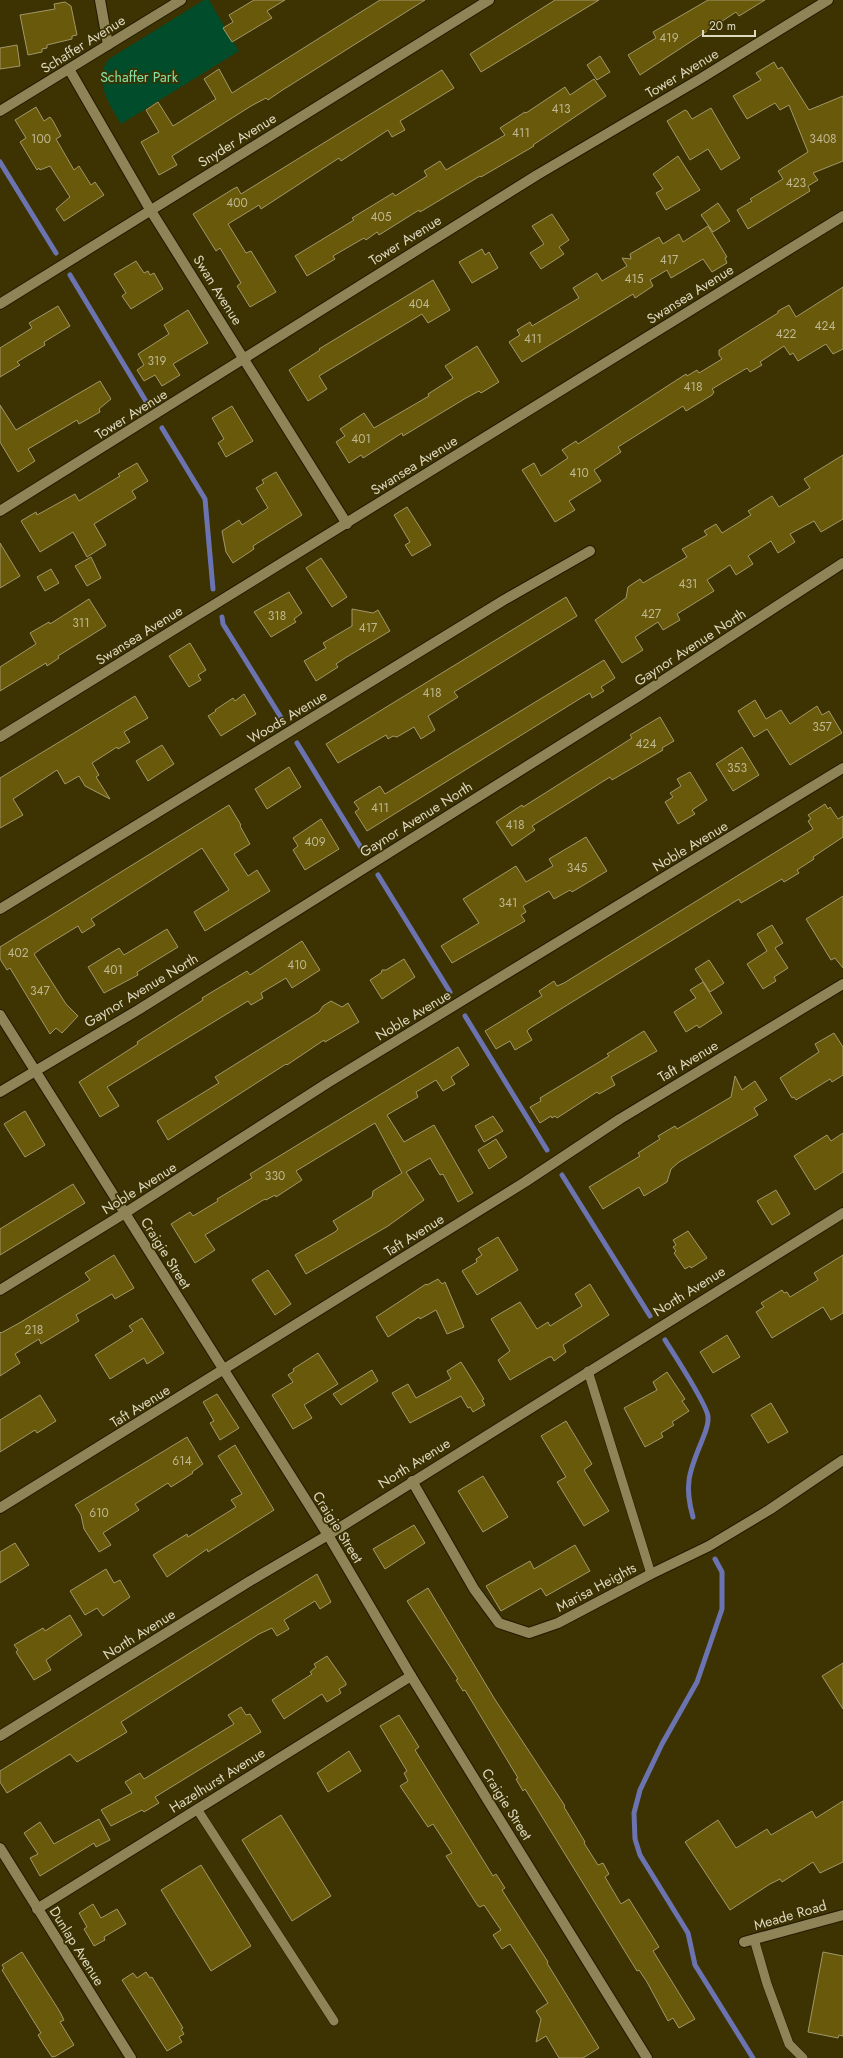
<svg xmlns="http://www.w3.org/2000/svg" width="843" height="2058" viewBox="0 0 843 2058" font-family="Jost,sans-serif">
	<rect width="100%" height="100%" fill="#3c3202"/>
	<path fill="#014d2b" d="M204,0H209L239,51L121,124C110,105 92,80 109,59Z"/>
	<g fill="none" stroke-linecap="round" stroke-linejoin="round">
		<g stroke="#6b74b0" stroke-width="5">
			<polyline points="0,162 56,253"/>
			<polyline points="70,275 147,403"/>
			<polyline points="162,428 205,499 213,589"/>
			<polyline points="222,617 223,624 282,719"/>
			<polyline points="297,743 363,851"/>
			<polyline points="378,875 450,992"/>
			<polyline points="465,1016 547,1150"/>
			<polyline points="562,1175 650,1316"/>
			<path d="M665,1340C673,1353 708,1406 708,1417C709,1426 704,1435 701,1443C689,1472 684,1486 693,1517"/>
			<polyline points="715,1559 722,1572 722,1609 697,1682 662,1744 640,1790 634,1813 635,1839 640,1855 688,1933 695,1965 753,2058"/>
		</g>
	</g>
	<g fill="#69590a" stroke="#a2976a">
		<polygon points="254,0 285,0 267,11 272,18 232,42 223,28 233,22 229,15"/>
		<polygon points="380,0 425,0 281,91 268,100 266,98 251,106 172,156 177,165 159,175 141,142 159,132 146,110 158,102 173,126 216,99 204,79 219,69 232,93"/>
		<polygon points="555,0 599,0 481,72 470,54"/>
		<polygon points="708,0 765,0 739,16 736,12 640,75 628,55 656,38 653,32"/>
		<polygon points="65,2 71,6 77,35 72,36 72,39 47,45 47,48 42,49 42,52 28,55 20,15 55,9 54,4"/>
		<polygon points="17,45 20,66 0,69 0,48"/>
		<polygon points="600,56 610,72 597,80 587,65"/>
		<polygon points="774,62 778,69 782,67 809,110 843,96 843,161 813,173 818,180 808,186 810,191 748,229 737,210 752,201 750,199 783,179 778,171 808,152 789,105 780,110 775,103 747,119 733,96 761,80 756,73"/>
		<polygon points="442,70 454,88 400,121 405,130 392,137 388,130 341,161 339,158 261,209 259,205 228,224 246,253 251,251 276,292 250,307 237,286 241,283 220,248 216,251 193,214 233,189 237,187 241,194"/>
		<polygon points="594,79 606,96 533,145 534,146 481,177 480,176 420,212 419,210 379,235 377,232 366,240 364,238 333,256 335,259 307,276 295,256 354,220 352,218 393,193 395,196 427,176 424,171 440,161 446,170 505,135 500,128 525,112 526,113 565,87 570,95"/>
		<polygon points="36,107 44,121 50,117 53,121 61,136 56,139 74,170 79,166 91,185 95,182 104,195 64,221 56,209 70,197 50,166 40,170 39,168 37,170 20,142 26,138 15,120"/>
		<polygon points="711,108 740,158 721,170 708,149 690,160 667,121 685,110 687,111 692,119"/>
		<polygon points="678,156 700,190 666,210 656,193 663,189 653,174"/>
		<polygon points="718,203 730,221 713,232 701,215"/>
		<polygon points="552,214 569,240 559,247 564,254 541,269 530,253 544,244 532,226"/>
		<polygon points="708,226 727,257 725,258 727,263 712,272 703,259 671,278 667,270 650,280 653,286 635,298 633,294 522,362 509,342 520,335 517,330 530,322 532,326 579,298 573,288 597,273 602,281 627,266 622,258 631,259 630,254 659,237 663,244 679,234 683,242"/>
		<polygon points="482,249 485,255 489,252 498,268 472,283 459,262"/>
		<polygon points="136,261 144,273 148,271 150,275 154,273 163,289 131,309 122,296 126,293 114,274"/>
		<polygon points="433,280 450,310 428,323 422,314 319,376 327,389 308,401 289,370 320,350 319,349"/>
		<polygon points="843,287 843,349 833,354 826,344 798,361 793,353 790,355 784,346 760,362 762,365 750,372 747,368 712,389 714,392 712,395 686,411 683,406 618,447 621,452 594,470 601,481 569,501 575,510 555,522 522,470 534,463 541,476 568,458 562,450 576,441 578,444 686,374 687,376 697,370 699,373 722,359 719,355 719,350 778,313 778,311 789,305 796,317"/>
		<polygon points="58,306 70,326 44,342 45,345 17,362 20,365 0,377 0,348 32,328 29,323"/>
		<polygon points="188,310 208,343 173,364 180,375 162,386 155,375 144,381 137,370 144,365 138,354 169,334 164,325"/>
		<polygon points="477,346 499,382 481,393 479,391 466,398 403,436 402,433 363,458 361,455 349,463 336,442 345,436 340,429 364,413 374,428 429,396 428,394 453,378 445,366"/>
		<polygon points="100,381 111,399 99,409 100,412 79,424 77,420 28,449 35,461 18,472 0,442 0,405 16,430"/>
		<polygon points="232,406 253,441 226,457 218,443 224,439 212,418"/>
		<polygon points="843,455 843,519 821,532 814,521 790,534 795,542 778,553 771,541 748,556 753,564 736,575 730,565 707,580 714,591 677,614 680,620 663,630 658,622 635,637 643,650 622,663 595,620 626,598 628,587 640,579 643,583 687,557 682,549 707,535 704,531 716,524 722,533 751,515 748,511 772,496 779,507 810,488 804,479"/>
		<polygon points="137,463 148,481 132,491 136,498 94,524 106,545 87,557 73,532 40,552 21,521 36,512 37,515 75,494 79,501 120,476 118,474"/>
		<polygon points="276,472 302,515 253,546 254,549 233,563 226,552 222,531 239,520 242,525 268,508 256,488 264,483 262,480"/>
		<polygon points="407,507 431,545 412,556 405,545 410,542 394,515"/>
		<polygon points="0,543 20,576 0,588"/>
		<polygon points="91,557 101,578 87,586 75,566"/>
		<polygon points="321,558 347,597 332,607 306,568"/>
		<polygon points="51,569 59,583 45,591 37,577"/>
		<polygon points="289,592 302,613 294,619 296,622 271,637 254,612"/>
		<polygon points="566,597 577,616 454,692 458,697 428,716 435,730 421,739 414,727 397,737 393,736 388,739 386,735 338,763 326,744"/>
		<polygon points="89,599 106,626 58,656 59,658 47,666 46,663 0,691 0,667 36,644 30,633 49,622 50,624"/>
		<polygon points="352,609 373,613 378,610 390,631 345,658 336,664 338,667 316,681 304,661 326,648 323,643 352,626"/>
		<polygon points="190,643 206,670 198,675 201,680 189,687 169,656"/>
		<polygon points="604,660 615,678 601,687 604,691 592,698 590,693 581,698 367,831 355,812 359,809 354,802 380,786 385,794"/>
		<polygon points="244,694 256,714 221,736 208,716 216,711 215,710 233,698 235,701"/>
		<polygon points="135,696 148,718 124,732 130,742 118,749 117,747 92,763 99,775 96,777 110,799 85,786 79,776 65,784 57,770 13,799 23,815 0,828 0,778"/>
		<polygon points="755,700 766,719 781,710 790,724 817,706 822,715 829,711 842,733 790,765 767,729 754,737 738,711"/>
		<polygon points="660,717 674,741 662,748 663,750 612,780 610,777 532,826 535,830 512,846 496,822 522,805 523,807 618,747 632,738 630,735"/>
		<polygon points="162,745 174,764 148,781 136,761"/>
		<polygon points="742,747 759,775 733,791 716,764"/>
		<polygon points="289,767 301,787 267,809 255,789"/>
		<polygon points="690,772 707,800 692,810 695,814 678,824 665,802 673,797 670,793 681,786 677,779"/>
		<polygon points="825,804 828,809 830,807 838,819 843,816 843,837 813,857 814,859 797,870 799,873 784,882 782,879 741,903 739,899 530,1028 527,1031 532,1040 515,1050 510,1041 496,1049 485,1031 542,996 539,991 554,981 557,986 564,983 813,829 808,821 811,819 808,815"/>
		<polygon points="229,805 241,825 240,826 250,844 234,854 248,876 257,870 270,891 205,931 194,912 229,890 202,848 91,919 95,925 82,933 78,926 42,948 34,954 66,1004 78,1016 62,1033 56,1028 50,1034 10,968 7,970 0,959 0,947"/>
		<polygon points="321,819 339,849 305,870 293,850 298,846 293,838"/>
		<polygon points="586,837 607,871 572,892 570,890 554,899 549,891 523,906 526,912 521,915 525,921 452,963 441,946 479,923 463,899 516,866 526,882 553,866 549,859"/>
		<polygon points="843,896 843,968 835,958 831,960 806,919"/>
		<polygon points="772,925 783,943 775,948 788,968 774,977 776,981 763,989 747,964 767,951 757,934"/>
		<polygon points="167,929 178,947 137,972 138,975 104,993 88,967 119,948 124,955"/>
		<polygon points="302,941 320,970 292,988 286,978 261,993 263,998 251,1005 248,1001 107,1087 119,1106 100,1117 79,1082 138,1044 137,1042 203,1000 202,998 247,971 250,975"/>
		<polygon points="404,959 415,977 382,999 370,980 381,973 382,970 386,970"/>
		<polygon points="709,960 724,983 710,992 695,969"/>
		<polygon points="703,982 722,1013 699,1028 697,1025 686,1032 674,1012 696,998 690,990"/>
		<polygon points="331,1001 342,1007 348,1003 359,1022 325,1042 324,1040 287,1065 286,1064 168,1140 157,1121 219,1083 215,1077 319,1012 323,1006"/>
		<polygon points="644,1031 657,1051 611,1077 615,1085 599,1094 597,1092 557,1118 555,1116 552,1118 551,1116 540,1123 530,1107 541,1101 540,1098 609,1056 607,1054"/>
		<polygon points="834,1033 843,1047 843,1075 832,1082 830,1079 796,1100 794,1097 792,1098 780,1078 819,1052 815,1044"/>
		<polygon points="458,1047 469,1065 451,1077 455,1084 443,1091 436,1080 416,1092 418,1097 387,1115 404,1142 434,1125 473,1193 458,1202 443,1174 440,1175 430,1158 406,1172 424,1200 388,1226 306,1274 295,1255 335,1232 338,1229 333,1221 372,1197 373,1191 402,1173 375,1123 296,1171 302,1180 276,1197 275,1195 266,1200 265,1199 205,1235 215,1250 195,1263 171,1224 190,1212 193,1216 218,1201 217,1199 252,1178 250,1174"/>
		<polygon points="735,1076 742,1090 755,1081 767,1100 754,1108 758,1115 679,1162 671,1169 667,1182 644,1196 639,1187 603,1209 589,1187 640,1156 638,1153 660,1139 658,1136 675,1126 677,1129 731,1097"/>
		<polygon points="25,1111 45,1145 25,1157 4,1124"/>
		<polygon points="493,1116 503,1131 484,1142 475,1126"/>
		<polygon points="843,1133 843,1172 815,1190 794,1156 827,1135 831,1141"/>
		<polygon points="496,1139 507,1157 489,1169 478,1150"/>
		<polygon points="73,1184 85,1203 0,1255 0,1229"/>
		<polygon points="776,1190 790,1214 772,1225 757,1201"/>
		<polygon points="688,1231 707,1258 691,1268 690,1266 685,1269 674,1253 676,1251 673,1247 676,1245 673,1240"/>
		<polygon points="498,1237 518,1270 477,1295 462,1271 477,1262 476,1259 482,1255 478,1249"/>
		<polygon points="114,1255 134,1288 115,1299 112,1294 76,1315 79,1321 41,1344 39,1339 15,1354 20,1363 0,1376 0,1332 1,1333 21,1322 90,1280 85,1273"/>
		<polygon points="843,1255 843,1313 831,1320 823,1307 772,1338 756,1312 764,1307 761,1303 782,1290 784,1293 787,1292 790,1297 818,1280 814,1273"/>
		<polygon points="268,1270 291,1304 275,1315 252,1280"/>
		<polygon points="438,1279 442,1284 445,1282 464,1327 447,1334 436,1310 420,1319 419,1317 388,1337 376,1317 426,1284 427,1285"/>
		<polygon points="590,1284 609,1315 563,1345 566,1352 554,1361 552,1357 549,1357 510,1380 498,1360 510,1351 491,1319 520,1302 537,1329 548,1322 550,1326 582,1306 575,1294"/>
		<polygon points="142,1318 164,1353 147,1364 144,1358 110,1379 95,1355 133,1331 129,1326"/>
		<polygon points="727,1335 740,1357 713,1373 700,1352"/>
		<polygon points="318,1353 338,1384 304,1405 312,1418 293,1429 272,1395 293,1382 288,1375 294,1371 293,1369"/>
		<polygon points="461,1362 484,1399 482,1400 485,1405 473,1412 470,1407 468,1408 461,1396 410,1423 392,1393 408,1384 416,1398 451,1379 447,1371"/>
		<polygon points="372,1370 378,1381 341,1405 333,1394"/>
		<polygon points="667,1372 685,1399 682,1401 689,1411 672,1422 674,1425 661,1433 663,1437 645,1447 624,1408 657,1390 653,1382"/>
		<polygon points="217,1394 239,1428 220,1440 210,1423 214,1421 203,1402"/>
		<polygon points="40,1395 56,1421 37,1433 35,1430 0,1452 0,1420"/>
		<polygon points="771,1403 788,1432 768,1443 751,1415"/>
		<polygon points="566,1421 592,1464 584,1470 609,1511 584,1526 557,1482 566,1477 541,1436"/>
		<polygon points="187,1437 203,1464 192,1472 193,1473 171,1487 168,1483 135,1504 139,1510 103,1533 111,1545 99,1552 84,1529 81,1515 75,1505"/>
		<polygon points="235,1445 274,1510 208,1552 207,1549 167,1577 153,1555 187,1534 188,1537 236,1507 231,1500 242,1494 218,1456"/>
		<polygon points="483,1476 508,1517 483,1532 458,1491"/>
		<polygon points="414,1525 425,1543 385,1569 373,1549"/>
		<polygon points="15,1543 29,1565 0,1583 0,1552"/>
		<polygon points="575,1545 590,1571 546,1596 541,1588 501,1611 486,1586 530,1561 534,1569"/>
		<polygon points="106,1569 114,1583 120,1580 130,1597 103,1616 97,1608 85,1615 70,1591"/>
		<polygon points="317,1574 331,1602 320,1609 315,1601 284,1620 289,1629 277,1636 272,1628 259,1634 121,1722 127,1732 94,1752 77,1762 70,1754 7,1793 0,1782 0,1771"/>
		<polygon points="428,1588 494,1698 565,1806 564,1807 585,1842 584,1843 598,1865 603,1863 609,1874 605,1877 621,1904 629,1899 651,1934 659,1947 653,1951 695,2019 679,2028 673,2018 668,2021 647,1982 639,1970 637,1971 525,1789 523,1791 516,1779 518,1778 465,1690 463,1691 456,1680 458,1679 407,1601"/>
		<polygon points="70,1615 82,1635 46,1660 51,1670 34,1680 16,1652 18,1650 14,1645 43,1628 45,1631"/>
		<polygon points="327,1656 346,1683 346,1685 339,1689 341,1693 327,1702 322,1694 284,1719 272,1700 312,1674 310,1672 316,1667 314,1664"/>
		<polygon points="843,1663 843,1709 822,1676"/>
		<polygon points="241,1707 246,1715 250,1714 261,1732 155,1797 159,1803 144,1812 142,1810 111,1826 101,1810 132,1793 125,1782 140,1773 144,1779 234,1724 228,1715"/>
		<polygon points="399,1715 419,1747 415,1750 493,1876 496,1874 505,1888 502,1890 548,1962 547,1963 599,2048 583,2058 559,2058 546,2036 536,2042 541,2019 536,2011 548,2003 510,1944 502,1949 493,1935 501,1930 484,1905 480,1907 478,1906 446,1856 452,1853 433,1824 428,1827 400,1786 408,1781 404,1773 407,1771 380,1726"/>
		<polygon points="349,1751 361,1771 328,1792 317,1773"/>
		<polygon points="843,1801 843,1862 820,1873 813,1862 782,1882 780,1879 770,1884 730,1910 685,1842 718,1820 736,1848 767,1829 771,1835 812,1811 816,1818"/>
		<polygon points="281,1815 331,1896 292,1921 242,1840"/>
		<polygon points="99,1819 110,1840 96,1847 94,1843 40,1876 30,1858 38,1854 24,1833 40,1822 54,1844"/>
		<polygon points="201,1865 251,1946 211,1971 161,1890"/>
		<polygon points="93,1904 101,1918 117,1909 126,1924 104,1937 105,1940 94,1946 84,1929 87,1927 79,1913"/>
		<polygon points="22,1952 60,2012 64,2020 60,2022 74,2045 56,2056 52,2057 44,2045 38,2035 41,2033 2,1970 4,1968 2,1965"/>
		<polygon points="823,1952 843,1956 843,2036 839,2035 838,2038 808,2032"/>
		<polygon points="146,1972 150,1978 152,1977 183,2028 181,2029 184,2034 179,2037 182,2042 167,2051 122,1980 133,1973 137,1978"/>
	</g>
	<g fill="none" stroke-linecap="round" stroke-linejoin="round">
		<defs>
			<g id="lane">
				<polyline points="588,1371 651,1574"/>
				<polyline points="197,1809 334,2021"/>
				<polyline points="754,1939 767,1984 789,2044 803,2058"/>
			</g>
			<g id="street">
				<polyline points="100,0 108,45"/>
				<polyline points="69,69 151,211 347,524"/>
				<polyline points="0,111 181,0"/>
				<polyline points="0,304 489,0"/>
				<polyline points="0,511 537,175 700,79 828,0"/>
				<polyline points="0,737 843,216"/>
				<polyline points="0,909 504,600 590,551"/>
				<polyline points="0,1015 328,1535 411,1676 647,2058"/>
				<polyline points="0,1092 138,1010 639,696 843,563"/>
				<polyline points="0,1290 125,1213 329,1082 843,768"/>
				<polyline points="412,1481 474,1589 499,1623 529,1633 558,1623 651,1574 709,1546 769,1510 843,1460"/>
				<polyline points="0,1508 525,1182 620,1119 843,984"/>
				<polyline points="0,1736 250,1581 328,1535 843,1213"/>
				<polyline points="0,1848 131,2058"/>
				<polyline points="37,1909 411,1676"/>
				<polyline points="744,1942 843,1915"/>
			</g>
		</defs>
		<use href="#lane" stroke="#211a00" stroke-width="10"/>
		<use href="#street" stroke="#211a00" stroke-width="12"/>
		<use href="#lane" stroke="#8e8457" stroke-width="9"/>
		<use href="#street" stroke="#8e8457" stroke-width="10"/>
	</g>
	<g text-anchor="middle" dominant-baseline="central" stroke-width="3.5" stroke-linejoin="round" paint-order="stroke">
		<g font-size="12" fill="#c0b892">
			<text x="669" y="38">419</text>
			<text x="561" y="109">413</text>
			<text x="521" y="133">411</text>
			<text x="41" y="139">100</text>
			<text x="823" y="139">3408</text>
			<text x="796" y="183">423</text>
			<text x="237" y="203">400</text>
			<text x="381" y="217">405</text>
			<text x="669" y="260">417</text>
			<text x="634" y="279">415</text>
			<text x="419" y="304">404</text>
			<text x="825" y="326">424</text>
			<text x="786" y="334">422</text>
			<text x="533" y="339">411</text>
			<text x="157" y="361">319</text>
			<text x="693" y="387">418</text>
			<text x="361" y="439">401</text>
			<text x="579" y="473">410</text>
			<text x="688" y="584">431</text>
			<text x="651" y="614">427</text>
			<text x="277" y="616">318</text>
			<text x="81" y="623">311</text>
			<text x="368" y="628">417</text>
			<text x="432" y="693">418</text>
			<text x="822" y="727">357</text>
			<text x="646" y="744">424</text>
			<text x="737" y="768">353</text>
			<text x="380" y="808">411</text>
			<text x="515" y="825">418</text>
			<text x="315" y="842">409</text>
			<text x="577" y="868">345</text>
			<text x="508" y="903">341</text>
			<text x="18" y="953">402</text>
			<text x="297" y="965">410</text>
			<text x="113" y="970">401</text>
			<text x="40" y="991">347</text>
			<text x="275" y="1176">330</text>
			<text x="34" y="1330">218</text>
			<text x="182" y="1461">614</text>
			<text x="99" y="1513">610</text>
		</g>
		<g font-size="14" fill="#ddd8c0" stroke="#3c3202">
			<text transform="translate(83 44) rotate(-32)">Schaffer Avenue</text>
			<text transform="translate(682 73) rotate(-31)">Tower Avenue</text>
			<text transform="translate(237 140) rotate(-32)">Snyder Avenue</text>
			<text transform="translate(405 240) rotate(-32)">Tower Avenue</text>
			<text transform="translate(218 290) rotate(58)">Swan Avenue</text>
			<text transform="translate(690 294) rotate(-32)">Swansea Avenue</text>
			<text transform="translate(131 414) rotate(-32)">Tower Avenue</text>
			<text transform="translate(414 465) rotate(-32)">Swansea Avenue</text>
			<text transform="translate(139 635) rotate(-32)">Swansea Avenue</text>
			<text transform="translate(690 647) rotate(-33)">Gaynor Avenue North</text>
			<text transform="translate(287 717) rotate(-31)">Woods Avenue</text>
			<text transform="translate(416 819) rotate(-32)">Gaynor Avenue North</text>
			<text transform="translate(690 846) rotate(-31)">Noble Avenue</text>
			<text transform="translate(141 990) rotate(-31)">Gaynor Avenue North</text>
			<text transform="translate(413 1015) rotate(-31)">Noble Avenue</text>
			<text transform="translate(688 1061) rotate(-31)">Taft Avenue</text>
			<text transform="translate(139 1188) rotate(-32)">Noble Avenue</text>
			<text transform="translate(414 1235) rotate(-32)">Taft Avenue</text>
			<text transform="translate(166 1253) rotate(58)">Craigie Street</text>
			<text transform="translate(689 1291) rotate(-32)">North Avenue</text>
			<text transform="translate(140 1406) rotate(-32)">Taft Avenue</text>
			<text transform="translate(414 1463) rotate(-32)">North Avenue</text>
			<text transform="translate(338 1527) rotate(58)">Craigie Street</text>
			<text transform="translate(596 1587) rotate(-28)">Marisa Heights</text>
			<text transform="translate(139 1634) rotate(-32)">North Avenue</text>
			<text transform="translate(217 1780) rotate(-32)">Hazelhurst Avenue</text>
			<text transform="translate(507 1804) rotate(58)">Craigie Street</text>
			<text transform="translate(790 1915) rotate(-16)">Meade Road</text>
			<text transform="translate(77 1946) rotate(58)">Dunlap Avenue</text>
		</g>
		<g font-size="14" fill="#82e2a9" stroke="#3c3202">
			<text x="139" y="77">Schaffer Park</text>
		</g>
	</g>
	<path d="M703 30v6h52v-6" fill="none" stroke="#ddd8c0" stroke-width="2"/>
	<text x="709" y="30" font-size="12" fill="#ddd8c0" stroke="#3c3202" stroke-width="3" paint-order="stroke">20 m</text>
</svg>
